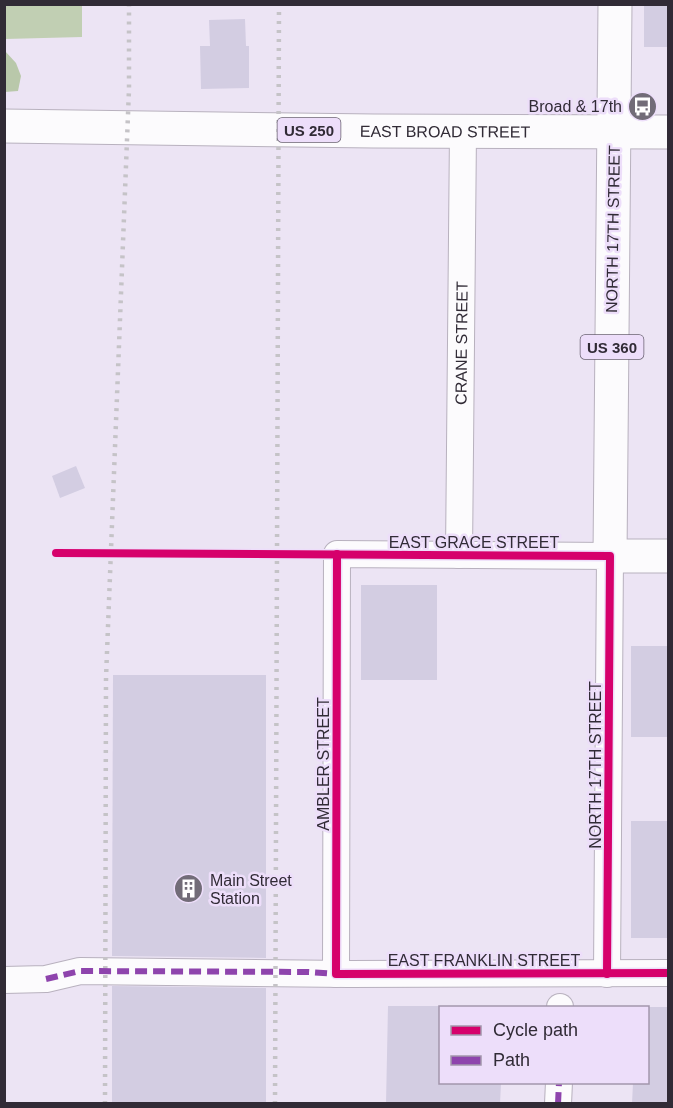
<svg xmlns="http://www.w3.org/2000/svg" width="673" height="1108" viewBox="0 0 673 1108" font-family="Arial,sans-serif">
	<rect width="100%" height="100%" fill="#ece4f4"/>
	<polygon fill="#c1cfb3" points="4,5 82,5 82,37 5,39"/>
	<polygon fill="#b9c8aa" points="5,51 16,63 21,76 18,91 5,92"/>
	<g fill="#d3cde2">
		<rect x="644" y="4" width="25" height="43"/>
		<polygon points="245,19 246,46 249,46 249,88 201,89 200,46 210,46 209,20"/>
		<polygon points="76,466 85,488 60,498 52,476"/>
		<rect x="361" y="585" width="76" height="95"/>
		<rect x="631" y="646" width="38" height="91"/>
		<polygon points="113,675 266,675 266,958 112,956"/>
		<rect x="631" y="821" width="38" height="117"/>
		<polygon points="112,986 266,988 266,1104 112,1104"/>
		<polygon points="388,1006 441,1006 441,1083 501,1083 500,1104 386,1104"/>
		<polygon points="669,1007 669,1104 632,1104 633,1083 648,1083 648,1007"/>
	</g>
	<g fill="none" stroke-linecap="round" stroke-linejoin="round">
		<defs>
			<g id="street">
				<path id="s1" d="M459,555L463,131"/>
				<polyline points="336,974 337,554 610,556 607,974"/>
				<polyline points="4,980 46,979 80,971 348,974 668,973"/>
				<polyline points="560,1008 560,1007"/>
				<polyline points="558,1104 559,1082"/>
			</g>
			<g id="primary">
				<polyline points="615,4 610,556 668,556"/>
				<path id="s2" d="M4,126L374,131L668,132"/>
			</g>
		</defs>
		<use href="#street" stroke="#b8b1be" stroke-width="28"/>
		<use href="#primary" stroke="#b8b1be" stroke-width="35"/>
		<use href="#street" stroke="#fcfbfd" stroke-width="26"/>
		<use href="#primary" stroke="#fcfbfd" stroke-width="33"/>
		<g stroke="#c5c3c7" stroke-width="4.5" stroke-dasharray="3 6" stroke-linecap="butt">
			<polyline points="105,1104 106,678 129,89 129,4"/>
			<polyline points="275,1104 279,4"/>
		</g>
		<g stroke="#8e44ad" stroke-width="6" stroke-dasharray="12 6" stroke-linecap="butt">
			<polyline points="46,979 80,971 309,972 336,974"/>
			<polyline points="560,1008 560,1007"/>
			<polyline points="558,1104 559,1082"/>
		</g>
		<defs>
			<g id="cycleway">
				<polyline points="56,553 610,556 607,974"/>
				<polyline points="337,554 336,974 668,973"/>
			</g>
		</defs>
		<use href="#cycleway" stroke="#eddefa" stroke-width="11"/>
		<use href="#cycleway" stroke="#d6006c" stroke-width="8"/>
	</g>
	<defs>
		<symbol id="bus-disc" viewBox="-11 -11 22 22"><circle r="9.5" fill="#726c78" stroke="#eddefa"/><path d="M-5-6H5V4H4V6H2V4H-2V6H-4V4H-5ZM-3.5-4V0h7V-4ZM-3.5 1.2v1.5H-2V1.2ZM2 1.2v1.5H3.5V1.2Z" fill="#fff"/></symbol>
		<symbol id="building-disc" viewBox="-11 -11 22 22"><circle r="9.5" fill="#726c78" stroke="#eddefa"/><path d="M-4-6H4V6H1V3H-1V6H-4ZM-2.5-4.3h1.7v1.8h-1.7ZM.8-4.3h1.7v1.8H.8ZM-2.5-1h1.7V.8h-1.7ZM.8-1h1.7V.8H.8Z" fill="#fff"/></symbol>
	</defs>
	<g fill-rule="evenodd">
		<use href="#bus-disc" x="626" y="90" width="33" height="33"/>
		<use href="#building-disc" x="172" y="872" width="33" height="33"/>
	</g>
	<g text-anchor="middle" dominant-baseline="central" stroke-width="5" stroke-linejoin="round" paint-order="stroke">
		<g fill="#eddefa" stroke="#696171" stroke-width="1.5">
			<rect x="277.5" y="118" width="63" height="24" rx="4.5"/>
			<rect x="580.5" y="335" width="63" height="24" rx="4.5"/>
		</g>
		<g font-size="15" font-weight="bold" fill="#312b36">
			<text x="309" y="130">US 250</text>
			<text x="612" y="347">US 360</text>
		</g>
		<g font-size="16" fill="#312b36" stroke="#eddefa" text-anchor="end">
			<text x="622" y="106">Broad &amp; 17th</text>
			<text x="210" y="880" text-anchor="start">Main Street<tspan x="210" dy="18">Station</tspan></text>
		</g>
		<g font-size="16" fill="#312b36" stroke="#eddefa">
			<text stroke="none"><textPath href="#s2" startOffset="441">EAST BROAD STREET</textPath></text>
			<text transform="translate(613 229) rotate(-89)">NORTH 17TH STREET</text>
			<text stroke="none"><textPath href="#s1" startOffset="212">CRANE STREET</textPath></text>
			<text x="474" y="542">EAST GRACE STREET</text>
			<text transform="translate(323 764) rotate(-90)">AMBLER STREET</text>
			<text transform="translate(595 765) rotate(-90)">NORTH 17TH STREET</text>
			<text x="484" y="960">EAST FRANKLIN STREET</text>
		</g>
	</g>
	<rect width="673" height="1108" fill="none" stroke="#312b36" stroke-width="12"/>
	<rect x="439" y="1006" width="210" height="78" fill="#eddefa" stroke="#a296ac" stroke-width="1.5"/>
	<rect x="451" y="1026" width="30" height="9" fill="#d6006c" stroke="#a296ac" stroke-width="1.5"/>
	<text x="493" y="1036" font-size="18" fill="#312b36">Cycle path</text>
	<rect x="451" y="1056" width="30" height="9" fill="#8e44ad" stroke="#a296ac" stroke-width="1.5"/>
	<text x="493" y="1066" font-size="18" fill="#312b36">Path</text>
</svg>
